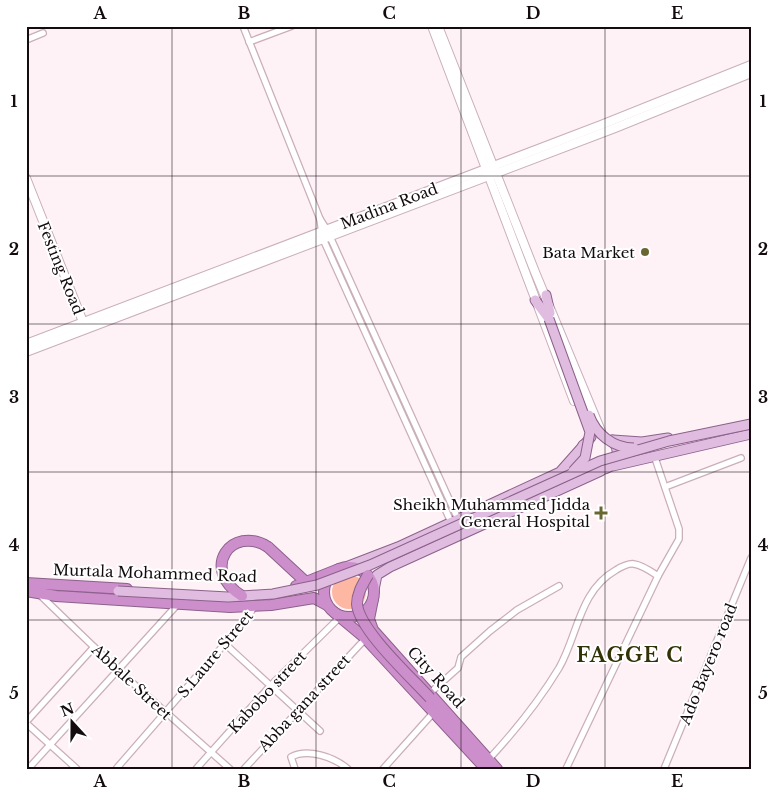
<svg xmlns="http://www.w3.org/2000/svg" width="777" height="795" viewBox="0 0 777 795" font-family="'Libre Baskerville',serif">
	<rect width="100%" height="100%" fill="#fef2f7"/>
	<circle fill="#fdb7a3" cx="349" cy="592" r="17"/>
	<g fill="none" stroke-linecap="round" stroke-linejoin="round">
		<defs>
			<g id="street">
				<polyline points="243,26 320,219"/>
				<polyline points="26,40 43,33"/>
				<polyline points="249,42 292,26"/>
				<polyline points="665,487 741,458"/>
				<polyline points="451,522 323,239 320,219 327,230 458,519"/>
				<polyline points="40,595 118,670 230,769"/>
				<polyline points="224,643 320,731"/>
				<polyline points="430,693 458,668 461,657 490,631 517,610 559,586"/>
				<polyline points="26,722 94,647"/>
				<polyline points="26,723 77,769"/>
				<path d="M489,759C515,731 539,701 559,668C578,635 579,591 616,570C621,567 628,563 634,564C642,565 652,572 658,576"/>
				<polyline points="28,769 177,605"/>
				<polyline points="116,769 242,624 255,606"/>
				<polyline points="196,769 271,685 340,617"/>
				<polyline points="244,769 367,637"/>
				<path d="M295,769L291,757C308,748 334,757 348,769"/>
				<polyline points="383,769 434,712"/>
				<polyline points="566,769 658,576 679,539 679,529 654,455"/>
				<polyline points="664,769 751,558"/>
			</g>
			<g id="secondary">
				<polyline points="432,26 574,401"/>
				<polyline points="438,26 535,272 601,431"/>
				<polyline points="26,178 85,327"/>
				<polyline points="26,344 601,125 751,65"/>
				<polyline points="26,352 615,128 751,73"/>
			</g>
			<g id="primary">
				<polyline points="546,295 550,313"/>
				<polyline points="535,300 549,319"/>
				<polyline points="613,440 642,442 668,438"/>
				<path d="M583,445L581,452L585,464C604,480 628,459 612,440"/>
				<polyline points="613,466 751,434"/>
				<polyline points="346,567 398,547 560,472 591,437"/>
				<polyline points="374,590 377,575 390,567 601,471"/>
			</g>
			<g id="highway">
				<polyline points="268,547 309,585"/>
				<circle cx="349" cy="592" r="25"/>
				<polyline points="26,583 127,589"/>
				<polyline points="296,586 339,569"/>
				<polyline points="26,591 56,596 230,607 271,605 314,598 327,605"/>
				<polyline points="373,599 369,619 373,630 497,769"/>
				<polyline points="335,613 365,638 486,769"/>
			</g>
		</defs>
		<use href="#street" stroke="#caafbb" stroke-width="8"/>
		<use href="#secondary" stroke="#caafbb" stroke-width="10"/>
		<use href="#primary" stroke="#8c618a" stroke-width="11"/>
		<use href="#highway" stroke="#8c618a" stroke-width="12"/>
		<use href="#street" stroke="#fff" stroke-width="5.5"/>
		<use href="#secondary" stroke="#fff" stroke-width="8"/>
		<use href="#primary" stroke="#e0bce0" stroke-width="9"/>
		<use href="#highway" stroke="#cc8fcc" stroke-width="10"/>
		<defs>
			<g id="primary-bridge">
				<polyline points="549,319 590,432 585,458 573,471"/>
				<path d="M589,415C596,434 613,448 634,448"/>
				<polyline points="118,591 228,597 273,594 317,585 370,565 600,461 669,441 751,424"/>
			</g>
			<g id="highway-bridge">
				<path d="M368,575C363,584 357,593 357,604C359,630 411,677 430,698"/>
				<path d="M242,596C199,569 232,524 268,547"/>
			</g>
		</defs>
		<use href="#primary-bridge" stroke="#8c618a" stroke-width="11" stroke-linecap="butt"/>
		<use href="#highway-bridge" stroke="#8c618a" stroke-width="12" stroke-linecap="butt"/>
		<use href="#primary-bridge" stroke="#e0bce0" stroke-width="9"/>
		<use href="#highway-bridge" stroke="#cc8fcc" stroke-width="10"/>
	</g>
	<path fill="none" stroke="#140b0f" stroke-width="1" stroke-opacity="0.55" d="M172,26V769M316,26V769M461,26V769M605,26V769M26,176H751M26,324H751M26,472H751M26,620H751"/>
	<g fill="#686632" stroke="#fff" stroke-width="2">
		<circle cx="645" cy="252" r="5"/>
		<path d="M598.5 505.5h5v5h5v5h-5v5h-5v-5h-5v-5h5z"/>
	</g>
	<g text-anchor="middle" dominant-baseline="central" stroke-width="4" stroke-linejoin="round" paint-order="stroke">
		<g font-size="15" fill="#140b0f" stroke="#fff">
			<text transform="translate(389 206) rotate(-21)">Madina Road</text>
			<text transform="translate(61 268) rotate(68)">Festing Road</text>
			<text transform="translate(155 573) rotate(2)">Murtala Mohammed Road</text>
			<text transform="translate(215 654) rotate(-50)">S.Laure Street</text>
			<text transform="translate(708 664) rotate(-68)">Ado Bayero road</text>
			<text transform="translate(436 677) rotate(48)">City Road</text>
			<text transform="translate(132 682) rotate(43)">Abbale Street</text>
			<text transform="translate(267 692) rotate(-47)">Kabobo street</text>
			<text transform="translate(304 703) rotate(-47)">Abba gana street</text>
		</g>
		<g font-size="15" fill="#140b0f" stroke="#fff" text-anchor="end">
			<text x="635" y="252">Bata Market</text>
			<text x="590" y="504">Sheikh Muhammed Jidda<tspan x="590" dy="17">General Hospital</tspan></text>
		</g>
		<g font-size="20" font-weight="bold" letter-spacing="1" fill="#333106" stroke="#fff">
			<text x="630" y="655">FAGGE C</text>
		</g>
	</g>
	<rect width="777" height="795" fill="none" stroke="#ffffff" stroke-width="55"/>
	<g transform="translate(72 722) rotate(339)" stroke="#ffffff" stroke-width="4" paint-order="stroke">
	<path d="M0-4L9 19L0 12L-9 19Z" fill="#140b0f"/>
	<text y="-8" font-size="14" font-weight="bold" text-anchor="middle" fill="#140b0f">N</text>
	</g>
	<rect x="28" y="28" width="722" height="740" fill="none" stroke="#140b0f" stroke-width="2"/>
	<g font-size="16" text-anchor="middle" font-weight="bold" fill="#140b0f">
		<text x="100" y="19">A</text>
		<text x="244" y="19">B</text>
		<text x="389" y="19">C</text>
		<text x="533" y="19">D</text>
		<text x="677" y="19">E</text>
		<text x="14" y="107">1</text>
		<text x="763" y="107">1</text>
		<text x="14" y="255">2</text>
		<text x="763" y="255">2</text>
		<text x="14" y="403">3</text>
		<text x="763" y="403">3</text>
		<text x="14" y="551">4</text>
		<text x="763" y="551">4</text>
		<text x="14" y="699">5</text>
		<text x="763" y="699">5</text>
		<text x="100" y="787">A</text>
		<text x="244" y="787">B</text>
		<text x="389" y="787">C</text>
		<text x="533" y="787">D</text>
		<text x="677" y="787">E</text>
	</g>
</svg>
